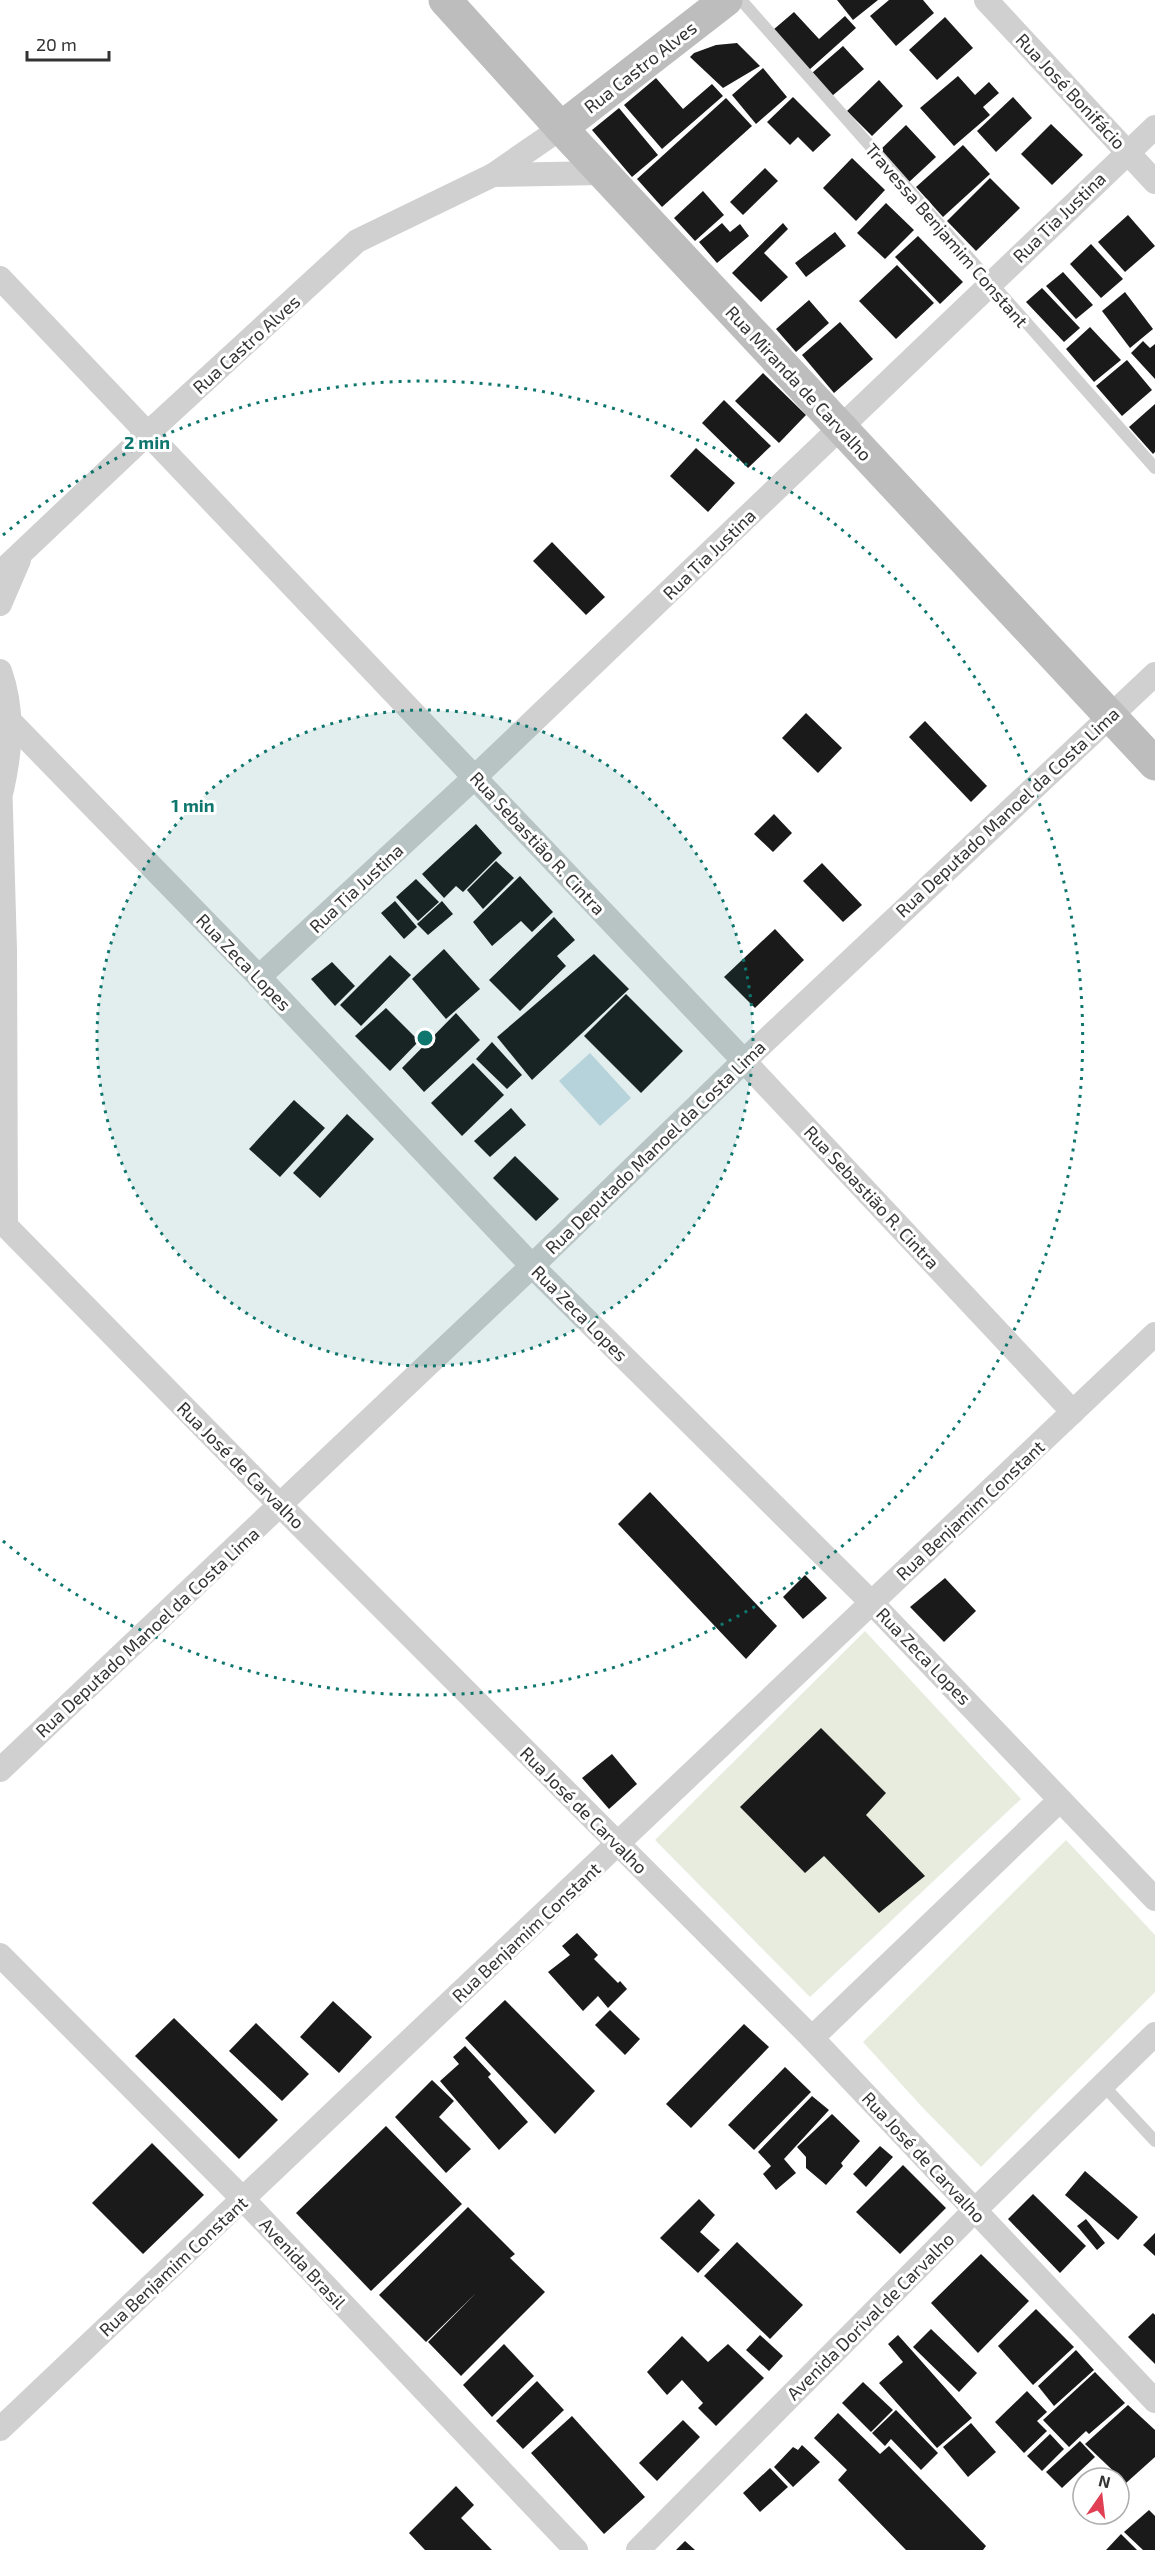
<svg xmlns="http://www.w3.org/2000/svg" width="1155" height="2550" viewBox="0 0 1155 2550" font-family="'Exo 2',sans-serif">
	<rect width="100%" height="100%" fill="#fff"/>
	<g fill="#e7ecdf">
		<polygon points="865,1631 1021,1799 810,1997 655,1840"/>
		<polygon points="1066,1840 1155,1935 1155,1992 981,2167 923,2108 863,2042"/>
	</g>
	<polygon fill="#cde1eb" points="590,1053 631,1098 600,1126 559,1081"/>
	<g fill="#1a1a1a">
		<polygon points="837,0 878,0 853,20"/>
		<polygon points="889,0 923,0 934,13 896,46 870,16"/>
		<polygon points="794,12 819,39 845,16 856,28 809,70 773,30"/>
		<polygon points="945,17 973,48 937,80 909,50"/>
		<polygon points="737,43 760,66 723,88 690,57 694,53 716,45"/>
		<polygon points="843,46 864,69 832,96 812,73"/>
		<polygon points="763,68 787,97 756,124 732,95"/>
		<polygon points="958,76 975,95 989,82 999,93 983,107 990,115 954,146 920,108"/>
		<polygon points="656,78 683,109 712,84 723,96 662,149 624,105"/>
		<polygon points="879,80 903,106 872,136 847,111"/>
		<polygon points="793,97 831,135 813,152 798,137 790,145 767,122"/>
		<polygon points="1013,97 1032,118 996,152 977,131"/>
		<polygon points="726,98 752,126 662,207 637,179"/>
		<polygon points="619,108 658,155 632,177 592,130"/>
		<polygon points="1051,124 1083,155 1052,185 1021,154"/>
		<polygon points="906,125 936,157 908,183 878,152"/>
		<polygon points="963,145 990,174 943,217 916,187"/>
		<polygon points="852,158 885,190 856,221 823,188"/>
		<polygon points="765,168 778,181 743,215 730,202"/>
		<polygon points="990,178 1020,208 976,251 947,221"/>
		<polygon points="703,191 724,215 695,241 674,218"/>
		<polygon points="886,203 914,230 885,259 857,233"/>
		<polygon points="1128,215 1155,246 1125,272 1098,242"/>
		<polygon points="722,223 730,232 740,224 749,236 717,263 699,242"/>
		<polygon points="783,223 788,229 764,253 788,277 761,302 732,273"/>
		<polygon points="835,232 846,246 806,277 795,263"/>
		<polygon points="918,236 963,282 940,304 895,257"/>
		<polygon points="1091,244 1123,279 1101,298 1070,264"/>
		<polygon points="897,265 934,303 896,339 859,301"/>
		<polygon points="1063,272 1093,305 1076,319 1046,286"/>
		<polygon points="1042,288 1080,328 1064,342 1026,302"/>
		<polygon points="1125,292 1153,329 1130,348 1102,311"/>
		<polygon points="809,300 829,323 796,352 776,329"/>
		<polygon points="840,322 873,359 834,393 802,355"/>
		<polygon points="1090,327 1121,360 1094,382 1066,349"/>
		<polygon points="1143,341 1150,348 1155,344 1155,379 1131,353"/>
		<polygon points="1127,360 1152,390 1122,416 1096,386"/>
		<polygon points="763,373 806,415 779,443 735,401"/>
		<polygon points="724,400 771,446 748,468 702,423"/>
		<polygon points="1155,404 1155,452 1153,454 1129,427"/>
		<polygon points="696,448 735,483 708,512 670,476"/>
		<polygon points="552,542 605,597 586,615 533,561"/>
		<polygon points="806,713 842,748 818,773 782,738"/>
		<polygon points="925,721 987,786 971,802 909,737"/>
		<polygon points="774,814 792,833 773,852 754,834"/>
		<polygon points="476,824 502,853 463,892 456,886 444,898 422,874"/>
		<polygon points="496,861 514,878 483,909 467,890"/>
		<polygon points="822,863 862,905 843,922 803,881"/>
		<polygon points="520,876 553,912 532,932 521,921 492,946 473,922"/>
		<polygon points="416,879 439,902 418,921 396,897"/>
		<polygon points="395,901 417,927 404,939 381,913"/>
		<polygon points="442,901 453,914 428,935 417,924"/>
		<polygon points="554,917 575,940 557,956 566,966 520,1011 489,980"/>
		<polygon points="775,929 804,960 755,1008 724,977"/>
		<polygon points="444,949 480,989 446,1019 412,979"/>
		<polygon points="594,954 629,989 532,1080 497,1037"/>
		<polygon points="390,955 411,975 361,1026 340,1005"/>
		<polygon points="332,962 355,986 335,1006 311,979"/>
		<polygon points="626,994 683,1051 641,1093 584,1036"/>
		<polygon points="386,1008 419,1041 390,1071 355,1036"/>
		<polygon points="456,1013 480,1040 424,1092 402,1068"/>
		<polygon points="492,1042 522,1075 507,1089 476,1059"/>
		<polygon points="473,1063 504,1095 462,1136 431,1103"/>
		<polygon points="294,1100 325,1128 280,1177 249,1149"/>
		<polygon points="511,1108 526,1125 490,1157 474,1141"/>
		<polygon points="347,1114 374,1139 320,1198 293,1173"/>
		<polygon points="515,1156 559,1199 536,1221 493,1178"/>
		<polygon points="650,1492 777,1626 746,1659 618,1524"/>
		<polygon points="805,1575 827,1598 803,1619 783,1597"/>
		<polygon points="945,1578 976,1611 944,1642 910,1607"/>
		<polygon points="821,1728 886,1793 866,1815 925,1876 879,1913 824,1856 805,1873 740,1807"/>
		<polygon points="612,1754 637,1784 609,1809 582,1778"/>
		<polygon points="577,1933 598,1955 594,1959 618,1983 620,1981 627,1989 608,2008 598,1996 583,2011 548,1972 570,1955 562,1946"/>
		<polygon points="505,2000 595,2091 555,2134 465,2038"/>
		<polygon points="333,2001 372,2037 339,2073 300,2037"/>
		<polygon points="610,2010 640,2039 625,2055 595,2025"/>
		<polygon points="174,2018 278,2120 239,2159 135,2056"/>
		<polygon points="256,2023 309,2074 282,2101 229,2051"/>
		<polygon points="744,2024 769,2047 691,2128 666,2104"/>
		<polygon points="465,2046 491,2074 488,2077 528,2122 499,2150 440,2081 459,2064 453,2057"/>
		<polygon points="785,2067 811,2092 754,2150 728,2125"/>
		<polygon points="432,2080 454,2101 439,2117 471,2149 446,2173 395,2117"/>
		<polygon points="812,2096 829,2110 784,2159 796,2173 776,2190 763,2174 771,2166 758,2152"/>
		<polygon points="832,2114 860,2141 841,2163 843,2166 826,2185 806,2168 806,2157 797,2147"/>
		<polygon points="386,2126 462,2204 371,2291 296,2213"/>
		<polygon points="152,2143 204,2195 143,2254 92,2203"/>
		<polygon points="880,2146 893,2157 866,2187 853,2174"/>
		<polygon points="903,2165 946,2208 900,2254 856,2212"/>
		<polygon points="1085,2171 1138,2217 1118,2240 1065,2195"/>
		<polygon points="1033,2194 1086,2246 1060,2273 1008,2219"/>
		<polygon points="699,2199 715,2215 700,2232 720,2250 698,2273 660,2238"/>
		<polygon points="468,2207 515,2254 510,2258 545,2292 461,2376 428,2342 476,2293 426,2342 379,2295"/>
		<polygon points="1086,2219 1105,2243 1097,2250 1077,2226"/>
		<polygon points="1155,2233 1155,2256 1143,2245"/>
		<polygon points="737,2242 803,2305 770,2339 704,2276"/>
		<polygon points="981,2254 1029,2301 978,2353 931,2303"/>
		<polygon points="1036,2309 1074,2347 1033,2385 998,2346"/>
		<polygon points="1153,2313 1155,2315 1155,2364 1128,2337"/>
		<polygon points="931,2329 977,2373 959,2392 913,2347"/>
		<polygon points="760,2335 783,2356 769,2371 746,2350"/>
		<polygon points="898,2335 972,2418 937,2448 879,2383 903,2362 888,2344"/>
		<polygon points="682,2336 708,2362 728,2344 764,2378 716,2426 698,2408 703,2403 682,2380 667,2395 647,2372"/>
		<polygon points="504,2344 534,2376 492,2417 463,2385"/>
		<polygon points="1076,2350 1094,2370 1054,2406 1038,2386"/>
		<polygon points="1095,2372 1125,2403 1089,2434 1086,2431 1069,2447 1043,2420"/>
		<polygon points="537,2381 564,2410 523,2449 496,2421"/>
		<polygon points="863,2382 893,2410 871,2432 842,2403"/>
		<polygon points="1027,2391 1047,2412 1037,2421 1047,2431 1024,2453 995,2422"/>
		<polygon points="1128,2405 1155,2430 1155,2457 1126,2483 1085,2444"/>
		<polygon points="896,2410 938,2453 921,2470 891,2439 885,2446 872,2433"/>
		<polygon points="838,2413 880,2454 889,2446 986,2546 983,2550 906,2550 838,2480 847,2470 814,2438"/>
		<polygon points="572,2416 645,2497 604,2534 531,2453"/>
		<polygon points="683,2420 700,2437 657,2481 639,2463"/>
		<polygon points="971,2423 996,2452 968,2477 943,2447"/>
		<polygon points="1050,2434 1064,2449 1042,2471 1027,2456"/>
		<polygon points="1080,2441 1095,2457 1062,2488 1046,2472"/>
		<polygon points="802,2445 820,2462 793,2487 774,2467 793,2447 798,2450"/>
		<polygon points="770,2468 788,2487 760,2512 743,2493"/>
		<polygon points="456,2486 474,2505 461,2518 492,2550 425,2550 409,2533"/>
		<polygon points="1149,2510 1155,2516 1155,2550 1143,2550 1124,2532"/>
		<polygon points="1121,2534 1137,2550 1106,2550"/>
		<polygon points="685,2541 695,2550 676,2550"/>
	</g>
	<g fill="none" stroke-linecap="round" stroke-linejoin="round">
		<g stroke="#d0d0d0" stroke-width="12">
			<polyline points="741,0 1155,468"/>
			<polyline points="1103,2085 1155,2141"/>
		</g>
		<g stroke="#d0d0d0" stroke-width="24">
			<polyline points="986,0 1155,182"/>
			<polyline points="493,175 603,173"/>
			<polyline points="0,278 744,1061 1073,1412"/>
			<polyline points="0,573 148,433 357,241 493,175 561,128"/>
			<polyline points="0,604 19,560"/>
			<path d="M0,671C14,711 11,749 2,790"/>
			<polyline points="10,721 259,977 532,1266 872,1603 1155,1899"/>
			<polyline points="0,776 5,950 6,1226"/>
			<polyline points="259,977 475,777 1155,127"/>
			<polyline points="6,1226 281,1506 812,2038 1155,2401"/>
			<polyline points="0,1770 532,1266 744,1061 1155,674"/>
			<polyline points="0,1955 243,2199 576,2550"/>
			<polyline points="812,2038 1060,1800"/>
			<polyline points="0,2429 1155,1334"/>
			<polyline points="638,2550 975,2210 1155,2034"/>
		</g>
		<g stroke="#bdbdbd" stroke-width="33">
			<polyline points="445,0 561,128 1155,764"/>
			<polyline points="561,128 726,0"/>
		</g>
	</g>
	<circle cx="425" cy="1038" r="328" fill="#0f766e" fill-opacity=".12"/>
	<g fill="none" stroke="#0f766e" stroke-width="3" stroke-dasharray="3 6">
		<circle cx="425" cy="1038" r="328"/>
		<path d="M3 535A657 657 0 1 1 3 1541"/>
	</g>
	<g text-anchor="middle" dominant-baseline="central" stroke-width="6" stroke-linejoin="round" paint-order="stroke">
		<g font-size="18" fill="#333" stroke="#fff">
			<text transform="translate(640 67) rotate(-38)">Rua Castro Alves</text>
			<text transform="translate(1071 91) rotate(47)">Rua José Bonifácio</text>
			<text transform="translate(1059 217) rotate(-44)">Rua Tia Justina</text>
			<text transform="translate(947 235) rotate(49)">Travessa Benjamim Constant</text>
			<text transform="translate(246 344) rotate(-42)">Rua Castro Alves</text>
			<text transform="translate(799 383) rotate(47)">Rua Miranda de Carvalho</text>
			<text transform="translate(709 554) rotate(-44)">Rua Tia Justina</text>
			<text transform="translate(1007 812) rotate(-43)">Rua Deputado Manoel da Costa Lima</text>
			<text transform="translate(538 843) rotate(47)">Rua Sebastião R. Cintra</text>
			<text transform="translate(356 888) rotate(-43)">Rua Tia Justina</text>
			<text transform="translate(244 962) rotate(46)">Rua Zeca Lopes</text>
			<text transform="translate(655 1147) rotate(-44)">Rua Deputado Manoel da Costa Lima</text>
			<text transform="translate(872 1197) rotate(47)">Rua Sebastião R. Cintra</text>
			<text transform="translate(580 1313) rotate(45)">Rua Zeca Lopes</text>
			<text transform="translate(241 1465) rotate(45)">Rua José de Carvalho</text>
			<text transform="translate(970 1510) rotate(-43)">Rua Benjamim Constant</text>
			<text transform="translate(147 1632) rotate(-43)">Rua Deputado Manoel da Costa Lima</text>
			<text transform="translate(924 1656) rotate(46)">Rua Zeca Lopes</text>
			<text transform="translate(584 1810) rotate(45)">Rua José de Carvalho</text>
			<text transform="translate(526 1932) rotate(-43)">Rua Benjamim Constant</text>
			<text transform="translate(924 2157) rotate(47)">Rua José de Carvalho</text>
			<text transform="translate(303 2263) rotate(47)">Avenida Brasil</text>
			<text transform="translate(173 2266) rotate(-43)">Rua Benjamim Constant</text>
			<text transform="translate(870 2316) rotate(-45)">Avenida Dorival de Carvalho</text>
		</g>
	</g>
	<circle cx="425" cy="1038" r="9" fill="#0f766e" stroke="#fff" stroke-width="3"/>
	<g font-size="18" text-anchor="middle" font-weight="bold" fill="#0f766e" stroke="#fff" stroke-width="6" stroke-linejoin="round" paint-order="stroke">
		<text x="147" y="449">2 min</text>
		<text x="193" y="812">1 min</text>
	</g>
	<g transform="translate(1101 2496) rotate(14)"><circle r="28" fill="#ffffff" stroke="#adadad" stroke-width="1.5"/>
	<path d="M0-4.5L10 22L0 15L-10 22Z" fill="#e03f54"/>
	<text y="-9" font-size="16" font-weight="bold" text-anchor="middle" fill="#333333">N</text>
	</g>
	<path d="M27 51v9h82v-9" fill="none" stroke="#333333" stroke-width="3"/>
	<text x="36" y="51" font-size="18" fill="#333333" stroke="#ffffff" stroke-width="4.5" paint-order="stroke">20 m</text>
</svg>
